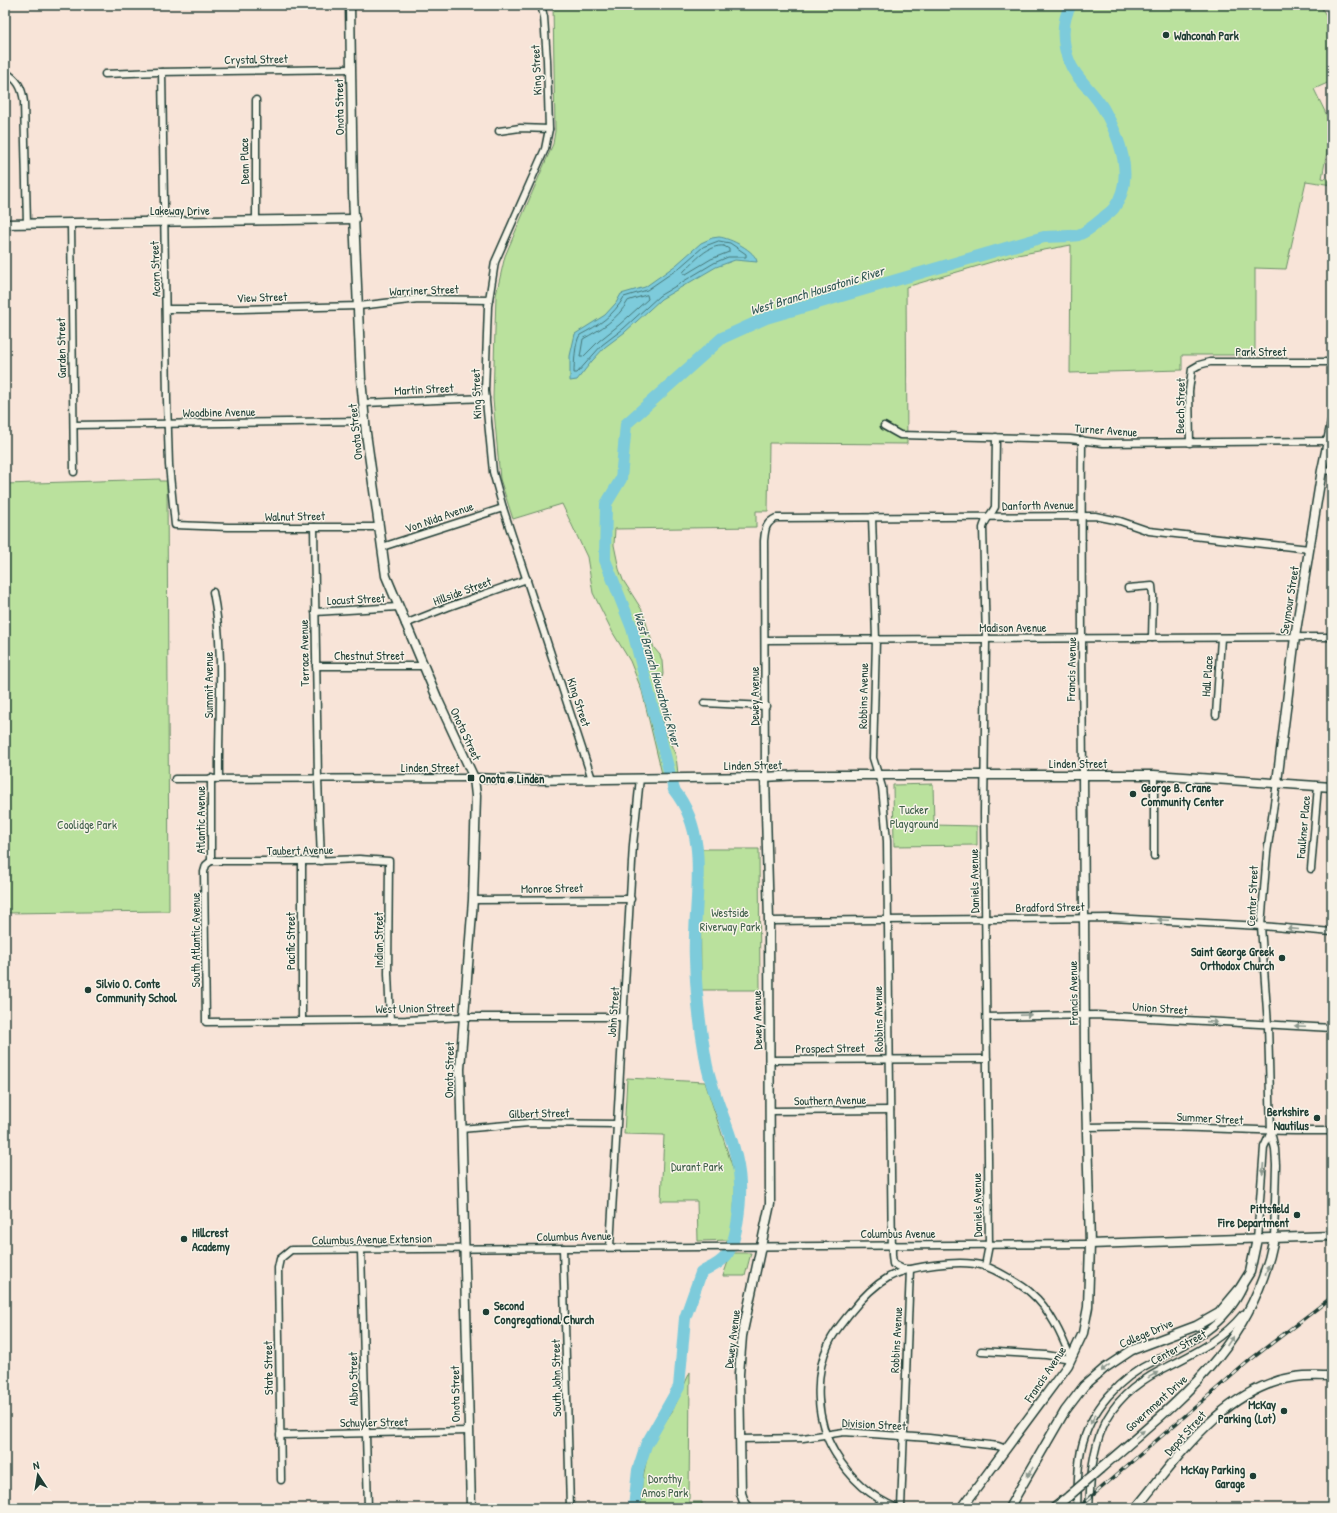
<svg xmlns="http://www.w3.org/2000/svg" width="1337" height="1513" viewBox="0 0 1337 1513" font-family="'Patrick Hand',sans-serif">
	<rect width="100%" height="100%" fill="#f8e4d8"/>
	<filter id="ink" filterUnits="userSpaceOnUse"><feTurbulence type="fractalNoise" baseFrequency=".025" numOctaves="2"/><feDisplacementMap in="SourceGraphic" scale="8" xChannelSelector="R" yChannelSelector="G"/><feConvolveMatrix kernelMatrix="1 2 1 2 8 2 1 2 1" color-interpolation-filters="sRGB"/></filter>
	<g filter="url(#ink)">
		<g fill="#bae19d" stroke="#6c8f68">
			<path d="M553,5H1265L1270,7L1273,5H1319C1337,26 1332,55 1332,81L1314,89L1332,126L1322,178L1332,180V185L1306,181L1286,269L1255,268V355H1182V370L1070,373L1071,245L1012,256L906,287L907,444L769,443L768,511H756V527L615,529L614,545L619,569L623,580L642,610L654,648L660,655L662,661L663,674L660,687L663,720L665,731L676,756L678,774H662L642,691L630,661L613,633L593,593L587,557L562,504L513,519L500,479L493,399L496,295L505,256L553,144L555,131Z"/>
			<polygon points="160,479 160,481 167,481 169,911 5,913 5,484"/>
			<polygon points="933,784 934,825 977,826 977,845 894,846 893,785"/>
			<polygon points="700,849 759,849 760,990 701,990"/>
			<polygon points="627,1078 705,1082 736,1178 733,1224 730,1240 698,1241 697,1201 661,1201 664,1135 624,1134"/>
			<polygon points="731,1253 751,1253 745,1276 723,1276"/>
			<polygon points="690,1372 689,1502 702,1502 702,1508 641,1508 642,1482 649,1448 655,1436 673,1410"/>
		</g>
		<path fill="#7dcbdb" stroke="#579298" d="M719,237C730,238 756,251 757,262L735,260L716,267L661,299L625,332L605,347L592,361L577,380L570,381V356L575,334L605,315L616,303L621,294L645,287L676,265L701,243L712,238Z"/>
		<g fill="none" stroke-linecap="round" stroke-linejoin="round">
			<g stroke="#457677" stroke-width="1">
				<path d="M719,241L730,243L746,254V257H728L714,263L659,296L623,329L602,345L577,373H574C574,365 575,341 580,335C599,325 613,316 624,297L647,290L679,268L703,247Z"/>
				<path d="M724,246L729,249V252L711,259L686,274L683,273L684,271C695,261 708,244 724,246Z"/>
				<path d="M647,295L648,299L619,325L599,341L583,357H580L583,339C601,329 617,320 628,301Z"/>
			</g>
			<path stroke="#7dcbdb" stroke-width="12" d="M634,1508L638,1470L646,1445L679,1387L685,1318L701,1273C709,1268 720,1264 726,1256C737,1242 741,1202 740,1183C738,1140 713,1102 706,1061C700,1028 696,993 695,959C692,902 713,839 674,790L632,628L605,560L606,504L621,479L626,424L722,338L766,318L1044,237C1055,236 1067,237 1078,235C1087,232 1096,224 1103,218C1106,215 1111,212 1114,208C1136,178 1119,136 1103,108C1093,91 1075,78 1069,61C1062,44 1061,21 1071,5"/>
			<defs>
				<g id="minor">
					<polyline points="541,5 544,17 547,60 549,129 545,149 495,262 488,306 485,391 493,472 503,508 592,779"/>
					<path d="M5,72C18,80 22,87 24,102L27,224"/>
					<polyline points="162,72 167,400 169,465 175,525 228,527 379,527"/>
					<polyline points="105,74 158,72 351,69"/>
					<polyline points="256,100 256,221"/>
					<polyline points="499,131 520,128 549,129"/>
					<polyline points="71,224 74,472"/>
					<polyline points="167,309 239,309 359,306 418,299 489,300"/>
					<polyline points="364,403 486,398"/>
					<polyline points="74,425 365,421"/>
					<polyline points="884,426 900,435 1070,439 1103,443 1328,441"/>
					<path d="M1082,440C1081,551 1082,663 1083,774"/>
					<polyline points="1190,443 1189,391 1192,369 1199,365 1210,362 1332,362"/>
					<polyline points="1322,470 1332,471"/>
					<polyline points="872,517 876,639 873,758 882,787 887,841 892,1255 893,1264 903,1269 910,1269 901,1508"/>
					<polyline points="314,527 318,779 321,861"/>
					<polyline points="382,547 503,508"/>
					<polyline points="1128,588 1152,586 1153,596 1152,638"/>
					<path d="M213,592C225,650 218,719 219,778"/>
					<polyline points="315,612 398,607"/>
					<polyline points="405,624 448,607 527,579"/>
					<polyline points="765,640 1332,637"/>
					<polyline points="316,666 423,666"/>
					<polyline points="704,703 766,706"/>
					<polyline points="1216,715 1221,638"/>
					<path d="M765,777L764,541C765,530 765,523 776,518L1095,516L1120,521L1149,531L1309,549"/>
					<polyline points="175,779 474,778"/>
					<polyline points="1154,856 1154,775"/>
					<polyline points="211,861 206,865 204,872 206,1022 406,1020 463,1017 623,1017"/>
					<polyline points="211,861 312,861 359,859 389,861 388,973 390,1020"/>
					<polyline points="211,861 211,778"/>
					<polyline points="302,861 302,1021"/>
					<polyline points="1311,869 1318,786"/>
					<polyline points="473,900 631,899"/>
					<polyline points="769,921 1112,918 1261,926 1332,932"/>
					<polyline points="987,1017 1095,1015 1332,1028"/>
					<polyline points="770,1060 987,1059"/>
					<polyline points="770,1111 890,1110"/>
					<path d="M1087,1127C1169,1124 1250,1132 1332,1131"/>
					<polyline points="461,1129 529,1123 616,1124"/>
					<polyline points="1274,1238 1276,1165 1275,1149 1271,1132 1268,1025 1261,926 1267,853 1277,782"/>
					<polyline points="1257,1239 1264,1147 1271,1132"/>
					<polyline points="610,1247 633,845 640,778"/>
					<polyline points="563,1248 570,1508"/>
					<polyline points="361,1250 368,1508"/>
					<path d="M985,1266L989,1245L984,813L986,639L983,528C985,519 991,515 995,507L996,437"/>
					<polyline points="981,1351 1046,1355 1071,1359"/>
					<polyline points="280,1435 468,1431"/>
					<polyline points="740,1439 803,1438 844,1432 929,1438 998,1446 1006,1449"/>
					<polyline points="281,1480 278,1268 280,1259 291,1250 1090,1244"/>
					<path d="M897,1508C870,1497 850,1478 835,1453C816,1422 813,1376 829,1343C834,1332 842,1323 850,1313C861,1299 873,1286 889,1277C910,1266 961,1259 984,1266C993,1268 1024,1286 1031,1293C1050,1309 1062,1336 1071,1359"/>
					<path d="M1077,1508C1078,1489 1077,1469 1081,1450C1090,1409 1119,1378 1156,1360C1192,1342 1225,1326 1243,1288"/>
					<path d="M1089,1508C1092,1444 1099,1402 1161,1370C1192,1354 1220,1342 1243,1314"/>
				</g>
				<g id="tertiary">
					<polyline points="350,5 353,193 361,379 366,433 386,576 438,700 474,778 476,796 473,900 460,1069 471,1508"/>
					<polyline points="5,224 355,219"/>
					<polyline points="474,778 526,780 765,777 799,775 1154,775 1332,787"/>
					<polyline points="1277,782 1295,637 1322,470 1332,422"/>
					<polyline points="1090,1244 1332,1236"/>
					<path d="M1100,1469C1178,1401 1253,1346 1274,1238"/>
					<polyline points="749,1508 744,1502 741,1493 739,1374 742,1336 770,1204 769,921 765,777"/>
					<polyline points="962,1508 1068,1365 1083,1333 1088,1307 1090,1244 1085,1058 1083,774"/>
					<polyline points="1009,1508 1065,1411 1084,1386 1105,1368 1132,1350 1196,1326 1219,1313 1240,1288 1250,1272 1257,1239"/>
					<polyline points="1054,1508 1069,1496"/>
					<path d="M1136,1508C1179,1456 1224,1388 1295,1377C1308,1375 1320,1376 1332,1376"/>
				</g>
			</defs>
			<use href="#minor" stroke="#1f3d34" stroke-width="9"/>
			<use href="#tertiary" stroke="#1f3d34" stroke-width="11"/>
			<use href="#minor" stroke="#f7f3e8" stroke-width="6"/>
			<use href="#tertiary" stroke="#f7f3e8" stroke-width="8"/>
			<defs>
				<polyline id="rail" points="1078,1508 1250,1360 1332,1297"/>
			</defs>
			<use href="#rail" stroke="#1f3d34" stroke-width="3.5"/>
			<use href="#rail" stroke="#f7f3e8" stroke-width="2" stroke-dasharray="6" stroke-linecap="butt"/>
			<defs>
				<polyline id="tertiary-bridge" points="1069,1496 1100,1469"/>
			</defs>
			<use href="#tertiary-bridge" stroke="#1f3d34" stroke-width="11" stroke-linecap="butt"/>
			<use href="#tertiary-bridge" stroke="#f7f3e8" stroke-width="8"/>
		</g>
		<defs><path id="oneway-solid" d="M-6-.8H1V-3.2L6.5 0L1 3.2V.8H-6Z"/></defs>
		<g fill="#8b988e">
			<use href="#oneway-solid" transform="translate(1163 920) rotate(-177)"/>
			<use href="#oneway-solid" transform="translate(1293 929) rotate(-175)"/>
			<use href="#oneway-solid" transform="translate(1026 1015) rotate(-2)"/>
			<use href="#oneway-solid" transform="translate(1212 1022) rotate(4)"/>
			<use href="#oneway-solid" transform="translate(1300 1026) rotate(-178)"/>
			<use href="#oneway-solid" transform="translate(1263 1169) rotate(94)"/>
			<use href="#oneway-solid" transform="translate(1267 1270) rotate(-73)"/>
			<use href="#oneway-solid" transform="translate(1230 1341) rotate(-56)"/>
			<use href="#oneway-solid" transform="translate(1105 1368) rotate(143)"/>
			<use href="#oneway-solid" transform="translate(1153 1375) rotate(-29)"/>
			<use href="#oneway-solid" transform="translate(1093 1419) rotate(119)"/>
			<use href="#oneway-solid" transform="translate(1140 1434) rotate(-41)"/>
			<use href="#oneway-solid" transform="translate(1030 1472) rotate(120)"/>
		</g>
	</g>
	<g fill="#1f3d34" stroke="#f7f3e8" stroke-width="1.5">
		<circle cx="1166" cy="35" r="4"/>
		<rect x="467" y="774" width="8" height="8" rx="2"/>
		<circle cx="1133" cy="794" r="4"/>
		<circle cx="1282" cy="958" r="4"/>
		<circle cx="88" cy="990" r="4"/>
		<circle cx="1317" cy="1118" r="4"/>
		<circle cx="1297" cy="1215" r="4"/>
		<circle cx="184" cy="1239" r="4"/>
		<circle cx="486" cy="1312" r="4"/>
		<circle cx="1284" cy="1411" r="4"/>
		<circle cx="1253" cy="1476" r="4"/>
	</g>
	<g text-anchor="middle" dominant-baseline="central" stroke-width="3" stroke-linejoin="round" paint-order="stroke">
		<g font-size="12" font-weight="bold" fill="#1f3d34" stroke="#f7f3e8" text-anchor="start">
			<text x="1174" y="35">Wahconah Park</text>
			<text x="479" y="778">Onota @ Linden</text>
			<text x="1141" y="787">George B. Crane<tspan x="1141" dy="14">Community Center</tspan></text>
			<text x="1274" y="951" text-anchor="end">Saint George Greek<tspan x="1274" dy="14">Orthodox Church</tspan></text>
			<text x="96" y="983">Silvio O. Conte<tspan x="96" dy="14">Community School</tspan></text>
			<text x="1309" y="1111" text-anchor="end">Berkshire<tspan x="1309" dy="14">Nautilus</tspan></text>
			<text x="1289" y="1208" text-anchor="end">Pittsfield<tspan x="1289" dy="14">Fire Department</tspan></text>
			<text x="192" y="1232">Hillcrest<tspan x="192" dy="14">Academy</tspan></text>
			<text x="494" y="1305">Second<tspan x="494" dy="14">Congregational Church</tspan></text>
			<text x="1276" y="1404" text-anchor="end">McKay<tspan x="1276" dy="14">Parking (Lot)</tspan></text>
			<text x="1245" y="1469" text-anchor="end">McKay Parking<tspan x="1245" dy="14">Garage</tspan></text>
		</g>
		<g font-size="12" fill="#1f3d34" stroke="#f7f3e8">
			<text transform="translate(256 59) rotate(-1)">Crystal Street</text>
			<text transform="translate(536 70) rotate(-93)">King Street</text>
			<text transform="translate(339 107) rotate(-91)">Onota Street</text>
			<text transform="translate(244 161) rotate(-91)">Dean Place</text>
			<text x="180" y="210">Lakeway Drive</text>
			<text transform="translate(155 269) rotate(-92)">Acorn Street</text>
			<text transform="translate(424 290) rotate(-2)">Warriner Street</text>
			<text transform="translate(262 297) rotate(-2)">View Street</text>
			<text transform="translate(61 348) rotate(-91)">Garden Street</text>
			<text x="1261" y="351">Park Street</text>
			<text transform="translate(424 389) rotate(-3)">Martin Street</text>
			<text transform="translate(476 394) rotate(-92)">King Street</text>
			<text transform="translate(1180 406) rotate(-89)">Beech Street</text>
			<text transform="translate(219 412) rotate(-1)">Woodbine Avenue</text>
			<text transform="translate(1106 430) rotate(4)">Turner Avenue</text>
			<text transform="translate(355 432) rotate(-96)">Onota Street</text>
			<text transform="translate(1038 505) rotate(-1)">Danforth Avenue</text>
			<text transform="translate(295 516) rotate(-1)">Walnut Street</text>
			<text transform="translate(439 517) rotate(-19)">Von Nida Avenue</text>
			<text transform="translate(462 591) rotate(-20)">Hillside Street</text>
			<text transform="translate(356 599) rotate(-3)">Locust Street</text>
			<text transform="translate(1289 600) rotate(-81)">Seymour Street</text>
			<text x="1013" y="627">Madison Avenue</text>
			<text transform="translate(304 653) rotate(-91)">Terrace Avenue</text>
			<text x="369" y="655">Chestnut Street</text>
			<text transform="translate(1071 669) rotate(-89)">Francis Avenue</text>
			<text transform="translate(1207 676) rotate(-86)">Hall Place</text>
			<text transform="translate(208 685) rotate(-90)">Summit Avenue</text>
			<text transform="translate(754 696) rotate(-90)">Dewey Avenue</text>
			<text transform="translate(863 696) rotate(-89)">Robbins Avenue</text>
			<text transform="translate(579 702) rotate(72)">King Street</text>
			<text transform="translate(466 734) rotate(65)">Onota Street</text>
			<text x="1078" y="763">Linden Street</text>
			<text transform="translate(753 765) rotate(-1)">Linden Street</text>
			<text x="430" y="767">Linden Street</text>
			<text transform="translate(200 820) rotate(-90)">Atlantic Avenue</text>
			<text transform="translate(1303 827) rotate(-85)">Faulkner Place</text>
			<text transform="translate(300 850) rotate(-1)">Taubert Avenue</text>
			<text transform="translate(974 881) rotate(-91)">Daniels Avenue</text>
			<text transform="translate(552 888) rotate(-1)">Monroe Street</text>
			<text transform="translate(1252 896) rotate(-87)">Center Street</text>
			<text transform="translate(1050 907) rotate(-1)">Bradford Street</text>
			<text transform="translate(195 940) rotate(-90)">South Atlantic Avenue</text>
			<text transform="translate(378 940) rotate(-90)">Indian Street</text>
			<text transform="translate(290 941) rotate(-90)">Pacific Street</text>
			<text transform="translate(1073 993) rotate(-91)">Francis Avenue</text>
			<text transform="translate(415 1008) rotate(-1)">West Union Street</text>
			<text transform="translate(1160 1008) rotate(4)">Union Street</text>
			<text transform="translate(613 1012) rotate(-86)">John Street</text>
			<text transform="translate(878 1019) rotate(-91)">Robbins Avenue</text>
			<text transform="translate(757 1020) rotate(-91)">Dewey Avenue</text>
			<text transform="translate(830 1048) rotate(-1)">Prospect Street</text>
			<text transform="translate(449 1070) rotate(-89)">Onota Street</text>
			<text transform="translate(830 1100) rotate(-1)">Southern Avenue</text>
			<text transform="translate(539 1113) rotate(-1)">Gilbert Street</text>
			<text transform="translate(1210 1118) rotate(3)">Summer Street</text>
			<text transform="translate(977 1205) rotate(-91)">Daniels Avenue</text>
			<text x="898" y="1233">Columbus Avenue</text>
			<text transform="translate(574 1236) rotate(-1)">Columbus Avenue</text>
			<text transform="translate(372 1239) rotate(-1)">Columbus Avenue Extension</text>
			<text transform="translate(1146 1333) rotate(-23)">College Drive</text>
			<text transform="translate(732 1339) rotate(-83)">Dewey Avenue</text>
			<text transform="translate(896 1340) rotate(-87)">Robbins Avenue</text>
			<text transform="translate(1178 1347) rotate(-28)">Center Street</text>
			<text transform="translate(268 1368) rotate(-91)">State Street</text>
			<text transform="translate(1045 1374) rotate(-56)">Francis Avenue</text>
			<text transform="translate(556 1378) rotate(-91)">South John Street</text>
			<text transform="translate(353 1379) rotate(-91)">Albro Street</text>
			<text transform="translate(455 1394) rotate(-91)">Onota Street</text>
			<text transform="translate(1156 1403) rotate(-42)">Government Drive</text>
			<text transform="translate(374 1422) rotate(-1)">Schuyler Street</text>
			<text transform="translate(874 1424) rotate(3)">Division Street</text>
			<text transform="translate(1185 1433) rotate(-48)">Depot Street</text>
		</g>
		<g font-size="12" fill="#3e5e49" stroke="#f7f3e8">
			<text x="914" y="809">Tucker<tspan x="914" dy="14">Playground</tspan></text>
			<text x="87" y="824">Coolidge Park</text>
			<text x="730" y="912">Westside<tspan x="730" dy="14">Riverway Park</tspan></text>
			<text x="697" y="1166">Durant Park</text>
			<text x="665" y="1478">Dorothy<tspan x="665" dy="14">Amos Park</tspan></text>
		</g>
		<g font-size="13" font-style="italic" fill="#325955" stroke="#f7f3e8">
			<text transform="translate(817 290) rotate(-17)">West Branch Housatonic River</text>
			<text transform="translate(658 679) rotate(74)">West Branch Housatonic River</text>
		</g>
	</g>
	<rect width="1337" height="1513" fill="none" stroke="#f7f3e8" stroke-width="20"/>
	<rect x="10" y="10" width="1317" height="1493" fill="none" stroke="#1f3d34" stroke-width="1.5" filter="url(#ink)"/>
	<g transform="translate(38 1475) rotate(348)" stroke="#f7f3e8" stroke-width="3" paint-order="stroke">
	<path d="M0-3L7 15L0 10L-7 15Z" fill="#1f3d34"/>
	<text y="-6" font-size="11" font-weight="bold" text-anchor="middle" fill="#1f3d34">N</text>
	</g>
</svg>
